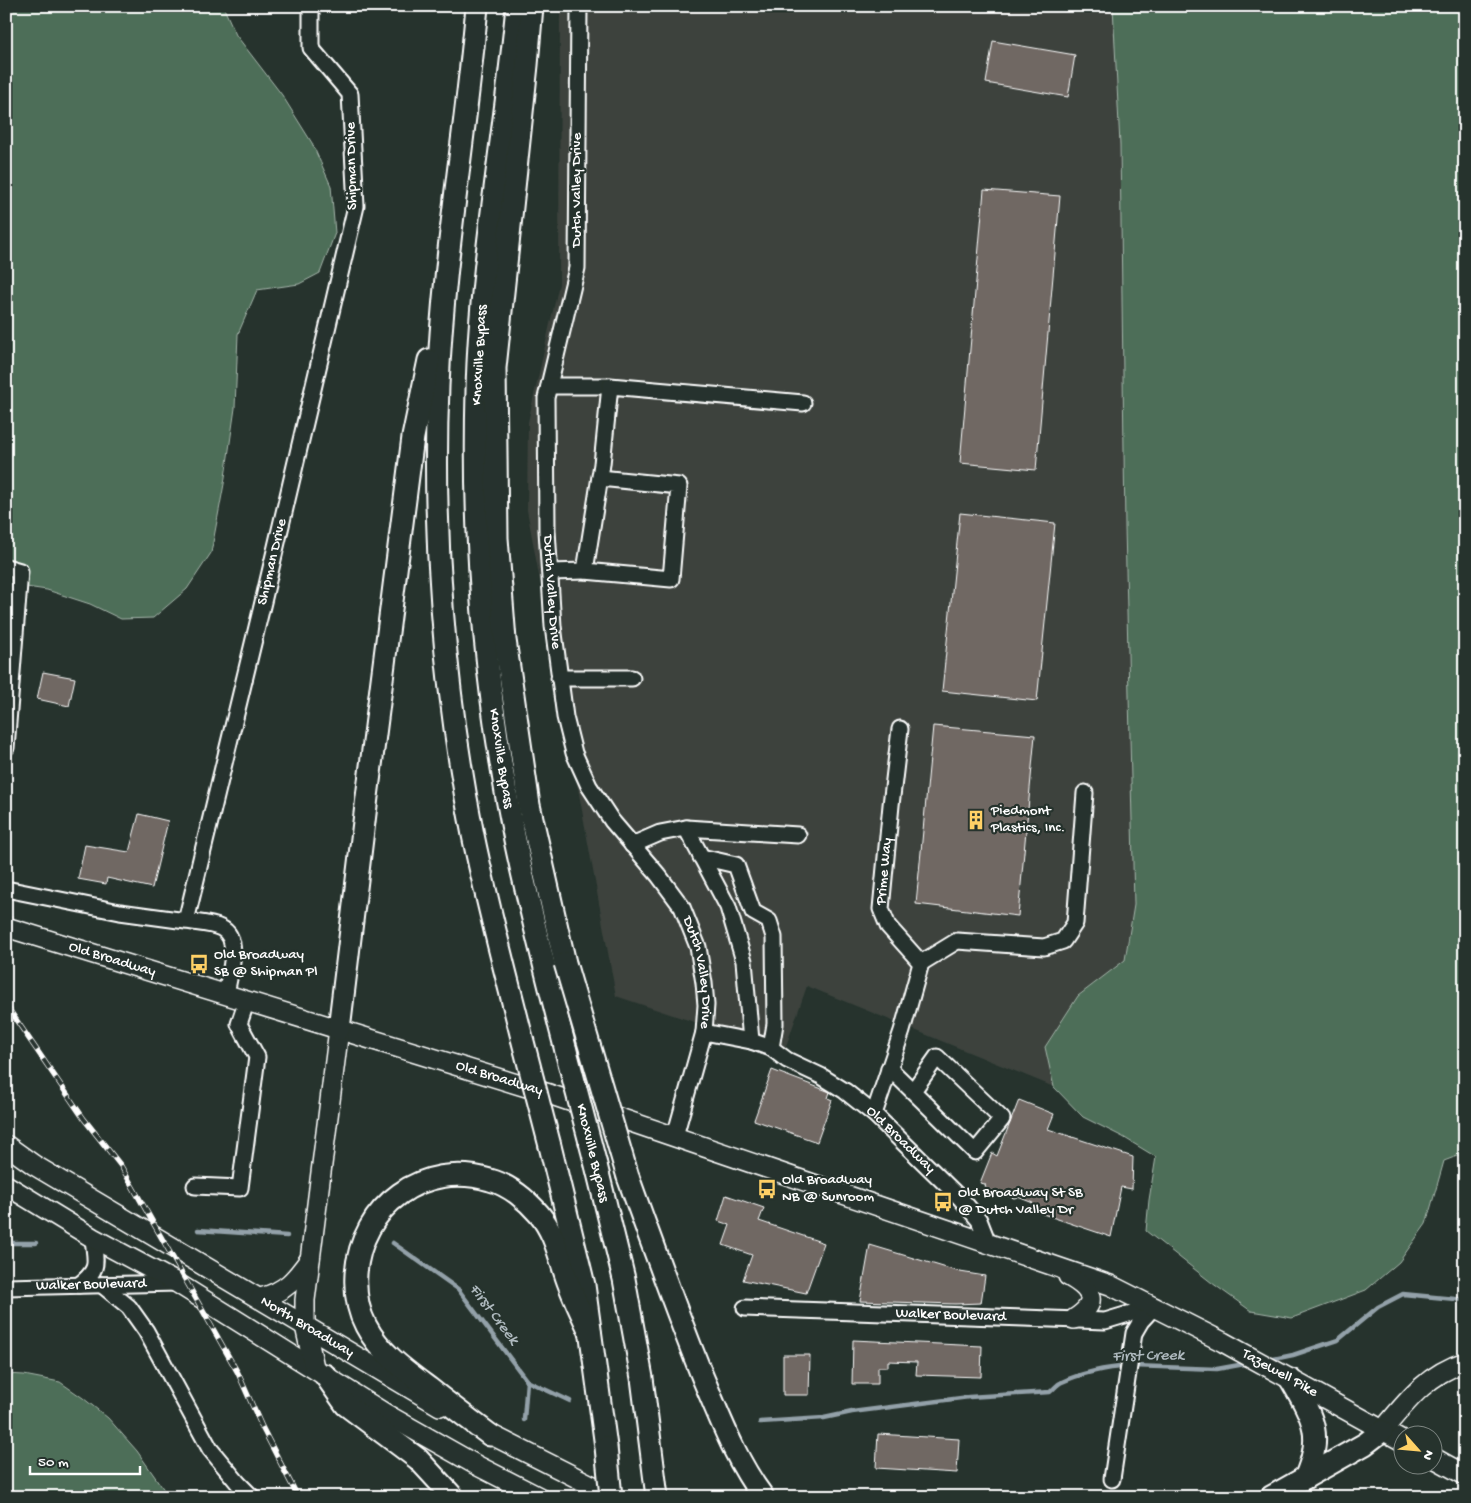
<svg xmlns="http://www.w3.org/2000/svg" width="1471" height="1503" viewBox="0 0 1471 1503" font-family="'Gochi Hand',sans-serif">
	<rect width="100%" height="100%" fill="#26332d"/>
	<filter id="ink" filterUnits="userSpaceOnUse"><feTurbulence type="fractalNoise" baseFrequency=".02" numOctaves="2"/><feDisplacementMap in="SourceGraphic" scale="10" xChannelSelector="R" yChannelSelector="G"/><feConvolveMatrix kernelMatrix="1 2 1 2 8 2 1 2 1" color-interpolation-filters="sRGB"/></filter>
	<g filter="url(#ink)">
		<polygon fill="#3c433d" points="560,6 1113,6 1120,145 1125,527 1134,905 1125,960 1078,996 1045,1047 1054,1087 807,986 784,1052 616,996 527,510 528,422 559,284"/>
		<g fill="#4e6e58" stroke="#a6b6ac">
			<polygon points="6,6 223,6 236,35 282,95 312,143 331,186 335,233 320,273 299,284 257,290 238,334 235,408 224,484 211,553 187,589 153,618 121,619 90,604 47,590 6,584"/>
			<polygon points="1113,6 1465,6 1465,1153 1444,1161 1426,1224 1399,1262 1366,1290 1292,1318 1251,1311 1212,1283 1146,1231 1149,1200 1156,1157 1123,1137 1083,1117 1054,1087 1045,1047 1078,996 1125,960 1134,905 1125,527 1120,145"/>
			<polygon points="6,1374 24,1375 60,1382 83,1398 108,1418 137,1451 169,1497 6,1497"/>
		</g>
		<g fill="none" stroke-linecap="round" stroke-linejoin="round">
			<g stroke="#93a1a9" stroke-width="4.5">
				<polyline points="198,1230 287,1236"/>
				<polyline points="6,1243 36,1243"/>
				<polyline points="393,1243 458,1289 527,1381 570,1401"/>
				<polyline points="1269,1360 1293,1355 1338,1340 1378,1307 1403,1294 1465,1300"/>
				<polyline points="1133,1366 1217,1369 1250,1363"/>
				<polyline points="524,1420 527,1381"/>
				<path d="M760,1422L824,1418L852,1412L969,1397L1050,1392C1054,1389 1057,1384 1062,1382C1079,1374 1107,1367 1125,1367"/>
			</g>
		</g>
		<g fill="#706763" stroke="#fff">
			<polygon points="993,41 1075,55 1068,97 986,83"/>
			<polygon points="984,190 1060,196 1036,470 960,463"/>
			<polygon points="960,513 1055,523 1037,701 942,691"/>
			<polygon points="43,672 75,678 69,706 37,699"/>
			<polygon points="933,726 1035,735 1018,916 916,904"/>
			<polygon points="139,814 168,821 152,888 107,878 106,884 78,879 85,845 129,852"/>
			<polygon points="772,1070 830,1092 828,1098 832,1100 817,1142 754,1120"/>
			<polygon points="1019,1100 1054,1114 1048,1129 1133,1157 1132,1189 1121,1187 1111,1237 1031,1210 1033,1203 1018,1197 1014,1198 986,1189 985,1184 980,1183 992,1153 997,1156"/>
			<polygon points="726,1195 764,1208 759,1221 824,1243 806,1293 743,1280 752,1255 723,1245 730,1225 718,1221"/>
			<polygon points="870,1245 960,1272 985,1276 981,1303 955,1304 860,1301"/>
			<polygon points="853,1340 982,1346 981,1377 916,1375 917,1362 888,1361 888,1367 878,1367 878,1384 852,1384"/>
			<polygon points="783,1355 810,1355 809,1395 783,1395"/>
			<polygon points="878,1434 959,1439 957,1473 876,1468"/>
		</g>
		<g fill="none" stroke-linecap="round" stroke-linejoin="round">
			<defs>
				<g id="minor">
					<path id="s1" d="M579,6L577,268L546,398L547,530L553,626L565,717L574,753L589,786L612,821L659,876L682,907L698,947L704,983L706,1005L704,1032L675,1136"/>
					<polyline points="549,386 610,386"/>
					<polyline points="6,567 20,571 6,748"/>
					<polyline points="585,571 671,579 679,486 600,478"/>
					<polyline points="550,572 585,571 602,464 610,386 803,403"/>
					<polyline points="559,678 632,678"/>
					<polyline points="686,828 798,835"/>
					<polyline points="632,845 660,833 686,828 728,907 744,961 751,1041"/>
					<polyline points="701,857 736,865 753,912 769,921 774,937 775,1024 771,1048"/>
					<polyline points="6,889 120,912 186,921"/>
					<polyline points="921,963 957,941 1044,947 1063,941 1075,923 1085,793"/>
					<path id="s2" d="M226,994C229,975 242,938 221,928C211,923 196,923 186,921L263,602L356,206L350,94L311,48V6"/>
					<path id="s3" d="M704,1032L751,1041L771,1048L787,1060L821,1076L845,1091L874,1114L961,1199L979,1220L988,1243"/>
					<polyline points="889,1068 975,1152 1002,1119 937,1057 913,1091"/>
					<path id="s4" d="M874,1114L902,1031L921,963L888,926L881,909L891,805L900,729"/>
					<polyline points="195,1186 240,1188 257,1057 239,1024 247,1000"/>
					<path d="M79,1285C101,1268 95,1262 93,1238"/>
					<polyline points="102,1285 129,1307 146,1331 210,1449 238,1483 252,1497"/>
					<path id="s5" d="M6,1287L177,1283"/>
					<path id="s6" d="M745,1308L1105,1321L1155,1306"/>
					<polyline points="1112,1479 1134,1333 1141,1321 1154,1307"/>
				</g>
				<g id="major">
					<path id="s7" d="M6,927L546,1093L1110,1285L1223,1342L1404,1442"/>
					<path id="s8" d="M6,1145L34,1165L440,1406"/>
					<polyline points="6,1185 93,1238 177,1283 386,1414 478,1466 539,1497"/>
					<path d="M1068,1276C1091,1289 1101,1302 1074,1319"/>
					<path d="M261,1298C286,1291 295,1280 310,1259"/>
					<polyline points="314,1367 305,1326 305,1300 339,1029"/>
					<polyline points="476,1427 615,1497"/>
					<path d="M1382,1431C1407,1401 1426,1375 1465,1362"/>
					<polyline points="1434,1458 1465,1475"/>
				</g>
				<g id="highway">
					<path d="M477,6C466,133 443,259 438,386C432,534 444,690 473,835C487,903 505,970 522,1038"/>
					<path id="s9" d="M517,6C505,135 480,262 477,391C473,542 485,693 515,840C530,911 548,981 566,1051"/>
					<polyline points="532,6 527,65 495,368 497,538 505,640 529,805 565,963"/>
					<polyline points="339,1029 367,797 413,437 429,360"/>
					<polyline points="550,1146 584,1285 606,1447"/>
					<polyline points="596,1165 624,1279 642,1378 657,1497"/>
					<path d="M628,1177C652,1244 676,1311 703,1378C721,1420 735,1459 763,1497"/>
					<polyline points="325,1375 346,1405 418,1459 453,1497"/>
					<path d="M1291,1380C1313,1418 1324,1435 1305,1478"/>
					<path d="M490,1435C470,1420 450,1405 430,1389C406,1371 380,1353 366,1326C358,1311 355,1291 356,1274C361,1206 423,1160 490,1180C509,1185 527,1200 539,1214C554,1232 558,1252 565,1273C571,1293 581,1312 590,1332"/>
					<polyline points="1271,1497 1365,1444 1382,1431"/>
				</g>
			</defs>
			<use href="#minor" stroke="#fff" stroke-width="19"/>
			<use href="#major" stroke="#fff" stroke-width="22"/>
			<use href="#highway" stroke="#fff" stroke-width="25"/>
			<use href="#minor" stroke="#26332d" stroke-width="15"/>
			<use href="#major" stroke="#26332d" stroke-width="19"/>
			<use href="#highway" stroke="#26332d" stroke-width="21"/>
			<defs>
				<polyline id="rail" points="6,1005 84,1119 121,1166 238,1373 262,1427 298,1497"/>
			</defs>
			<use href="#rail" stroke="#fff" stroke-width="5.5"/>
			<use href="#rail" stroke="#26332d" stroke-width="4" stroke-dasharray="11" stroke-linecap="butt"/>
			<defs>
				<g id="highway-bridge">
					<polyline points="565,963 628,1177"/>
					<polyline points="522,1038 550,1146"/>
					<polyline points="566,1051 596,1165"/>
					<polyline points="606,1447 611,1497"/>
				</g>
			</defs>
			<use href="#highway-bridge" stroke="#fff" stroke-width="25" stroke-linecap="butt"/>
			<use href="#highway-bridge" stroke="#26332d" stroke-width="21"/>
		</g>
	</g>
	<defs>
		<symbol id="building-bare" viewBox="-9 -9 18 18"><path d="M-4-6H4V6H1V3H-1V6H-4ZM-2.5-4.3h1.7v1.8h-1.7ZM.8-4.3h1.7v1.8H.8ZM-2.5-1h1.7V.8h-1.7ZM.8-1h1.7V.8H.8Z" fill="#ffd166" stroke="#26332d" stroke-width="2.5" paint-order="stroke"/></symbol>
		<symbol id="bus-bare" viewBox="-9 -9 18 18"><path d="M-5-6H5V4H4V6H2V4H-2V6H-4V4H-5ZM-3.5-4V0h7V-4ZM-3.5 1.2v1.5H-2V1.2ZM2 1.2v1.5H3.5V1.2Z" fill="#ffd166" stroke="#26332d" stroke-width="2.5" paint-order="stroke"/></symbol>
	</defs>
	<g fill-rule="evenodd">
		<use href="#building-bare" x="962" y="806" width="28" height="28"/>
		<use href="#bus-bare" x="185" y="950" width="28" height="28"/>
		<use href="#bus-bare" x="753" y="1175" width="28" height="28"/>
		<use href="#bus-bare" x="929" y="1188" width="28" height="28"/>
	</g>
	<g text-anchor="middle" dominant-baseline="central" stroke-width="4.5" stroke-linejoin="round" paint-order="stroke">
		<g font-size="15" fill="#fff" stroke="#26332d">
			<text transform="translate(352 166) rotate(-91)">Shipman Drive</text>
			<text transform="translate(577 190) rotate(-90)">Dutch Valley Drive</text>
			<text transform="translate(480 355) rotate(-87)">Knoxville Bypass</text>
			<text stroke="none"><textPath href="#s2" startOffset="476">Shipman Drive</textPath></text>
			<text stroke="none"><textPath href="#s1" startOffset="590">Dutch Valley Drive</textPath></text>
			<text stroke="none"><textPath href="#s9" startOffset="756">Knoxville Bypass</textPath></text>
			<text stroke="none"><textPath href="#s4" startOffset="264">Prime Way</textPath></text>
			<text stroke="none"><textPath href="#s7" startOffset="111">Old Broadway</textPath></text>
			<text stroke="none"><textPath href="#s1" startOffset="1010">Dutch Valley Drive</textPath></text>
			<text stroke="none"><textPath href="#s7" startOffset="516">Old Broadway</textPath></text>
			<text stroke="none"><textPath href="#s3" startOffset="229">Old Broadway</textPath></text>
			<text transform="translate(592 1153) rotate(76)">Knoxville Bypass</text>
			<text stroke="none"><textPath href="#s5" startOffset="85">Walker Boulevard</textPath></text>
			<text stroke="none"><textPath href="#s6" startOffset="206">Walker Boulevard</textPath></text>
			<text stroke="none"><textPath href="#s8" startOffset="352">North Broadway</textPath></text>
			<text stroke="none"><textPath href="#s7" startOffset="1352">Tazewell Pike</textPath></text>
		</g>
		<g font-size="15" fill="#fff" stroke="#26332d" text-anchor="start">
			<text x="991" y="811">Piedmont<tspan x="991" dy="17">Plastics, Inc.</tspan></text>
			<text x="214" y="955">Old Broadway<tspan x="214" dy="17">SB @ Shipman Pl</tspan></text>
			<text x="782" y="1180">Old Broadway<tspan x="782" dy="17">NB @ Sunroom</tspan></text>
			<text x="958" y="1193">Old Broadway St SB<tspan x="958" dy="17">@ Dutch Valley Dr</tspan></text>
		</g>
		<g font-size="16" font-style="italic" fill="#aeb9be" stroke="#26332d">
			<text transform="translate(493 1315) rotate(53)">First Creek</text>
			<text transform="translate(1148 1357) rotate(-1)">First Creek</text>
		</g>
	</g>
	<rect width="1471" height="1503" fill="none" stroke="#26332d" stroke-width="25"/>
	<rect x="12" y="12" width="1446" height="1478" fill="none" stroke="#fff" stroke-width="2" filter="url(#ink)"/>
	<g transform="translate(1418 1450) rotate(117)"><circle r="24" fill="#26332d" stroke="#7d8581"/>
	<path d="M0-4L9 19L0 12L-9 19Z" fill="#ffd166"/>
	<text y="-8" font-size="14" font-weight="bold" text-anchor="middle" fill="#ffffff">N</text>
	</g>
	<path d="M30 1466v8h110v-8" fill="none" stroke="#ffffff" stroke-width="2.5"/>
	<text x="38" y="1466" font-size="15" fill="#ffffff" stroke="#26332d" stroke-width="4" paint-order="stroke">50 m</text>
</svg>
